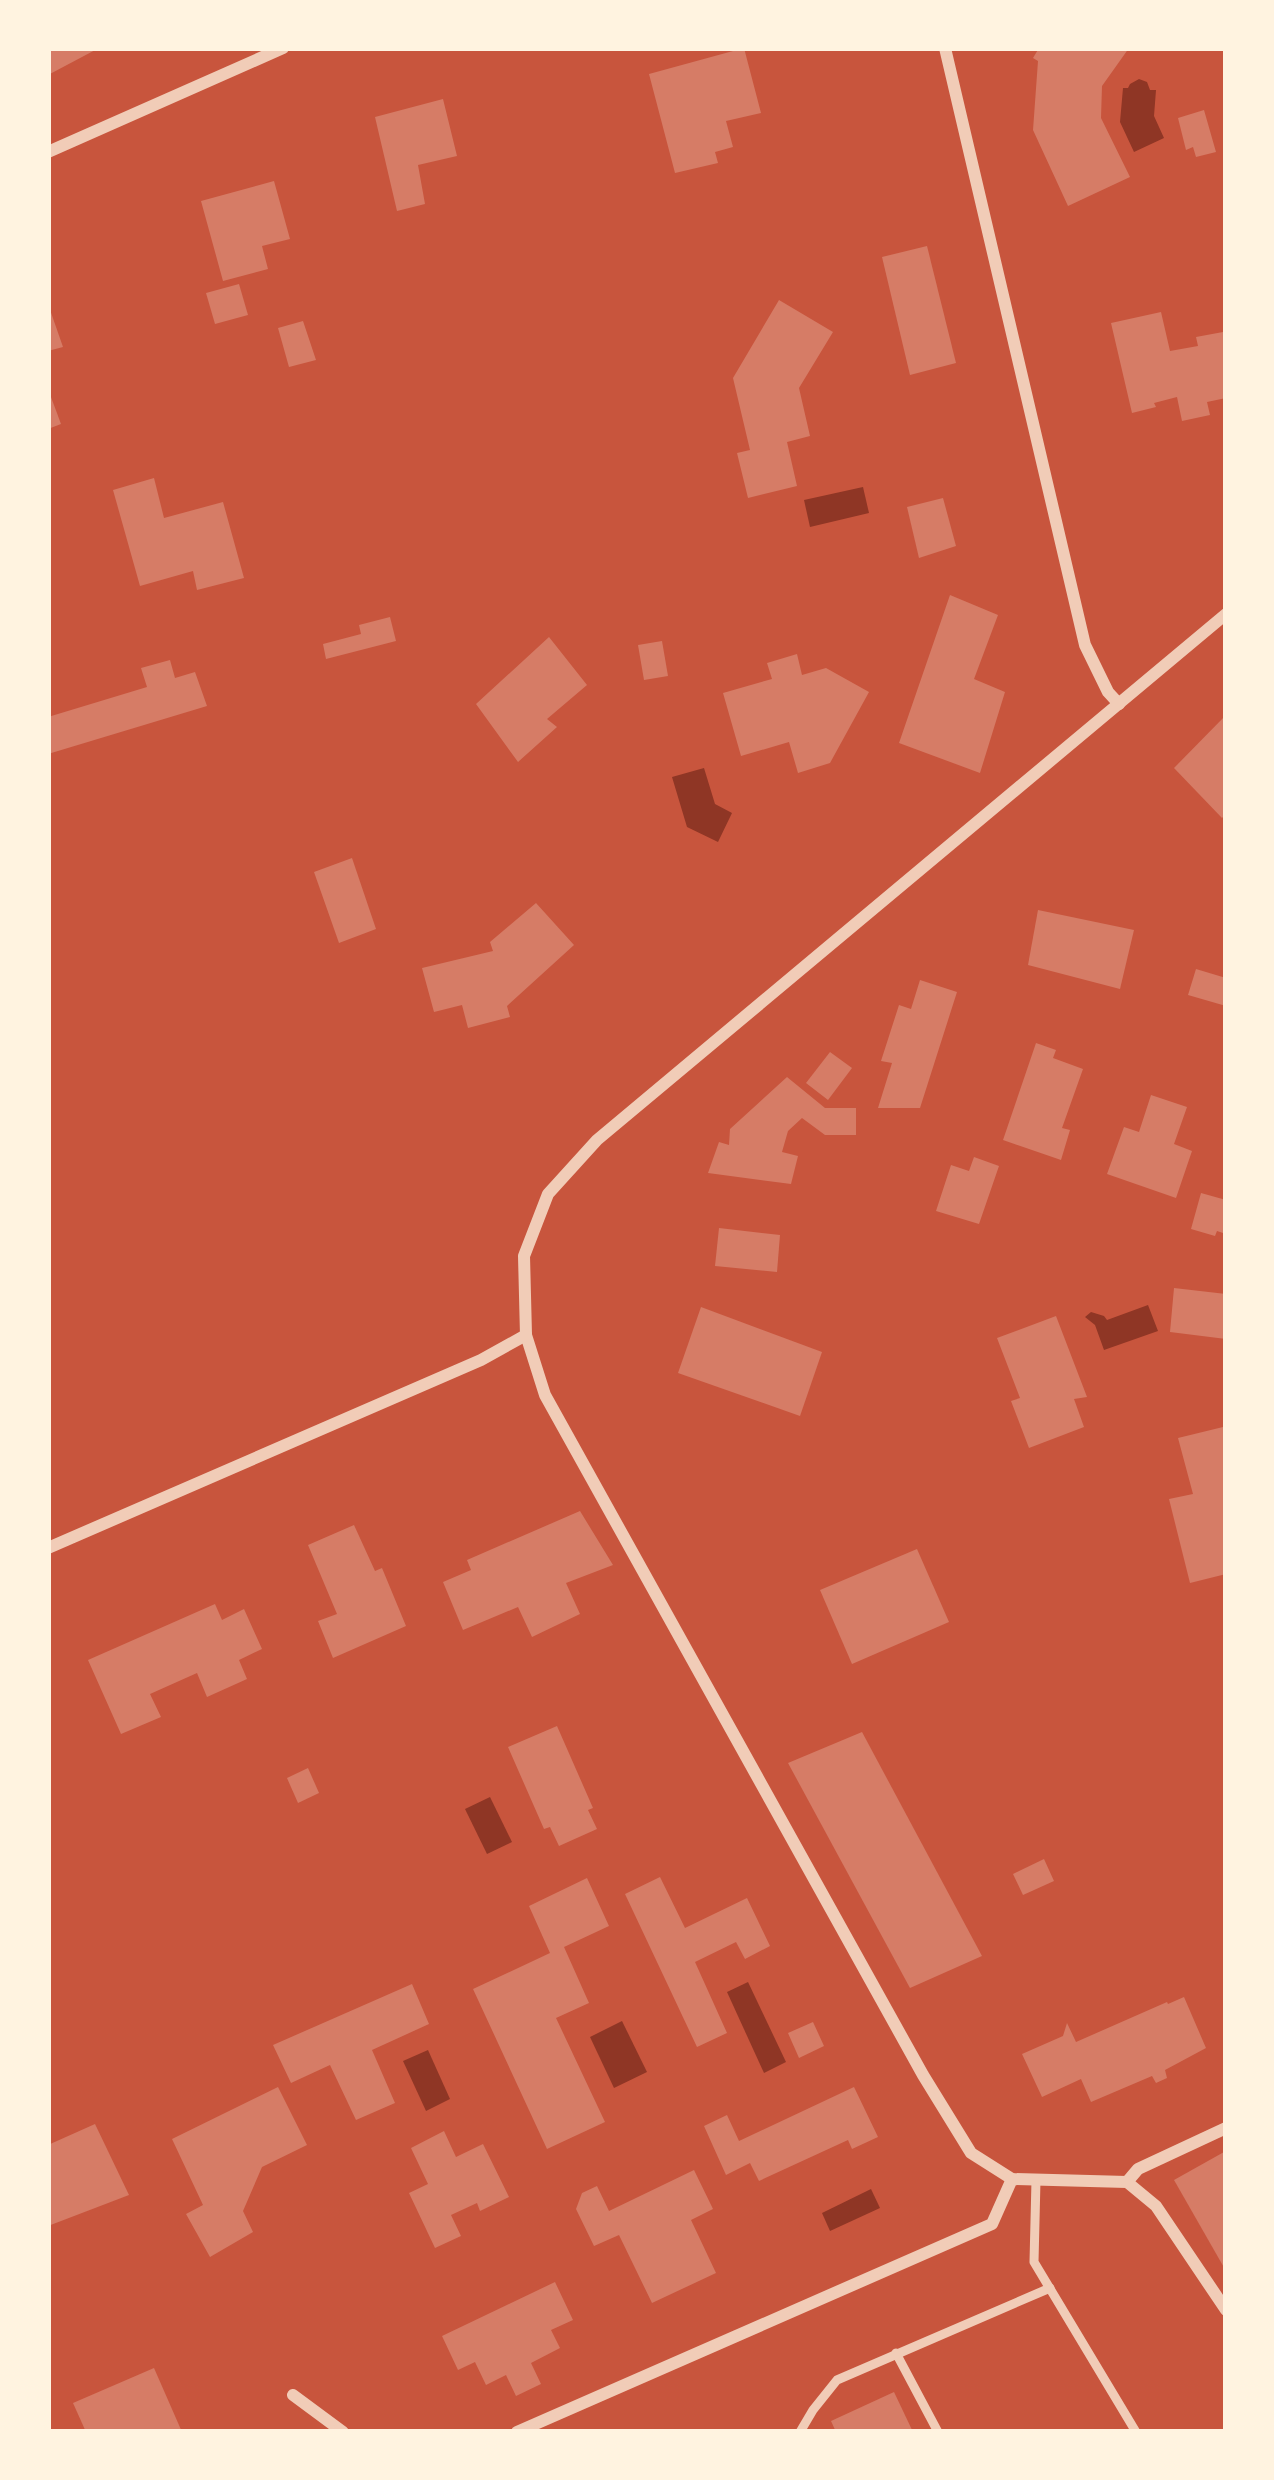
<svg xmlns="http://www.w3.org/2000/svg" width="1274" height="2480" viewBox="0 0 1274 2480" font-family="Inter,sans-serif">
	<rect width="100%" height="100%" fill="#c8553d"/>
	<g fill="#8f3625">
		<polygon points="1139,79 1147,82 1150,90 1156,90 1154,116 1164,138 1134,152 1120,122 1123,88 1128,88 1130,84"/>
		<polygon points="863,487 869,513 810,527 804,500"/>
		<polygon points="704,768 715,804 732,813 718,842 687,827 672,777"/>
		<polygon points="1148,1305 1158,1331 1104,1350 1095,1325 1085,1317 1091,1312 1104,1316 1107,1320"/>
		<polygon points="490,1797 512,1842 487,1854 465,1809"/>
		<polygon points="748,1982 786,2062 764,2073 727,1992"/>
		<polygon points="622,2021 647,2072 614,2088 590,2037"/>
		<polygon points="428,2050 450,2099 426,2111 403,2061"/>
		<polygon points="871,2189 880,2208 830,2231 822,2213"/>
	</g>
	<g fill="#d67c66">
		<polygon points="48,48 99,48 48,75"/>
		<polygon points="744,48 761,113 726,121 733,147 715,152 718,163 675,173 649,74"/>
		<polygon points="1039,48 1129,48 1102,86 1101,118 1130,177 1068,206 1033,130 1038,61 1033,58"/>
		<polygon points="443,99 457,156 418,165 425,204 397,211 375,117"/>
		<polygon points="1204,110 1216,152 1196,157 1193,147 1186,150 1178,118"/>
		<polygon points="274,181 290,239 262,246 268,269 223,281 201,201"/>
		<polygon points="927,246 956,363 910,375 882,257"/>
		<polygon points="239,284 248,315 215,324 206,293"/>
		<polygon points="779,300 833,332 799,388 810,436 787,442 797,486 748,498 737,453 750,450 733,378"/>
		<polygon points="48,304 63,347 48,351"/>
		<polygon points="1161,312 1170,351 1198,346 1196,337 1223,332 1226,348 1226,398 1207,402 1210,415 1182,421 1177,397 1154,403 1156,407 1132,413 1111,323"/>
		<polygon points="303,321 316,360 289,367 278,328"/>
		<polygon points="48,389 61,424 48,429"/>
		<polygon points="154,478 164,518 223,502 244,578 197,590 193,571 140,586 113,490"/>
		<polygon points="943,498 956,546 919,558 907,507"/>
		<polygon points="950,595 998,615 974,679 1005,692 980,773 899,743"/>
		<polygon points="390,617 396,641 326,659 323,644 361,634 359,625"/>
		<polygon points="549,637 587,685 547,719 557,727 518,762 476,704"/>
		<polygon points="662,641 668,676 644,680 638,645"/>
		<polygon points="797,654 802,675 826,668 869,692 830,763 798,773 789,742 741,756 723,693 772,679 767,663"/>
		<polygon points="170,660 175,678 195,672 207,706 48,754 48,717 147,687 141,668"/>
		<polygon points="1226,715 1226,814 1222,818 1174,768"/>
		<polygon points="352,858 376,929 339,943 314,872"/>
		<polygon points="536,903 574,945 507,1006 510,1017 468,1028 462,1005 434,1012 422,968 493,951 490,942"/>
		<polygon points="1038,910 1134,930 1120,989 1028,965"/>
		<polygon points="1196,969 1226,978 1226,1006 1188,995"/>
		<polygon points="920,980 957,992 920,1108 878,1108 892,1063 881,1061 899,1005 911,1009"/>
		<polygon points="1036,1043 1056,1050 1053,1058 1083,1069 1062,1128 1070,1130 1061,1160 1003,1140"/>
		<polygon points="830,1052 852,1068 828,1100 806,1083"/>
		<polygon points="787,1077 825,1108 856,1108 856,1135 825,1135 802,1118 788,1131 782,1152 798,1156 791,1184 708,1173 719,1142 729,1145 730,1129"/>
		<polygon points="1151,1095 1187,1107 1174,1144 1192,1151 1176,1198 1107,1174 1124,1127 1139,1132"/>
		<polygon points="974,1157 999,1166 979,1224 936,1211 951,1165 969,1171"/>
		<polygon points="1201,1193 1226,1200 1226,1234 1217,1231 1215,1236 1191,1229"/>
		<polygon points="719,1228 780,1235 777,1272 715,1266"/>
		<polygon points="1174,1288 1226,1294 1226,1339 1170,1332"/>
		<polygon points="701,1307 822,1352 800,1416 678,1373"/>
		<polygon points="1056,1316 1087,1397 1074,1399 1084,1427 1029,1448 1011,1401 1020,1398 997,1338"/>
		<polygon points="1223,1427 1226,1437 1226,1574 1190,1583 1169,1499 1193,1494 1178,1438"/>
		<polygon points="580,1511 613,1565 566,1583 580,1614 532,1637 518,1607 463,1630 443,1582 471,1570 467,1560"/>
		<polygon points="354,1525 375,1571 382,1568 406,1626 333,1658 318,1621 337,1614 308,1545"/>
		<polygon points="917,1549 949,1622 852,1664 820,1590"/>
		<polygon points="215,1604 222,1620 244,1609 262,1649 239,1660 247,1679 207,1697 197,1673 150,1694 161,1717 121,1734 88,1660"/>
		<polygon points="557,1726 593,1808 588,1810 597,1829 559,1846 550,1827 544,1829 508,1747"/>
		<polygon points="862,1732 982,1956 910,1988 788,1763"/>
		<polygon points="308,1768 319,1793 298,1803 287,1778"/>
		<polygon points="1044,1859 1054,1881 1023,1895 1013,1874"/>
		<polygon points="660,1877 685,1928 747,1898 770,1946 745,1959 736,1942 695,1962 727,2033 697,2047 625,1894"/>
		<polygon points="587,1878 609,1926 564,1947 589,2003 556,2018 605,2122 547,2149 473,1989 550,1953 529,1906"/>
		<polygon points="412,1984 429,2024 372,2050 395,2103 356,2120 330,2065 291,2083 273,2045"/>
		<polygon points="1184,1997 1206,2048 1165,2070 1167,2078 1156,2083 1152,2076 1091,2102 1081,2079 1042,2097 1022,2054 1063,2036 1067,2023 1076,2042 1167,2002 1168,2004"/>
		<polygon points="813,2022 824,2046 799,2058 788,2033"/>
		<polygon points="278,2087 307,2145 262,2167 243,2211 253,2232 210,2257 186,2214 203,2205 172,2139"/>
		<polygon points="854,2087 878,2137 852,2149 848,2140 759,2181 750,2163 726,2175 704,2126 727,2115 739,2141"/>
		<polygon points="95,2124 129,2195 48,2226 48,2145"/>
		<polygon points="444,2131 456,2157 483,2144 509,2197 480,2211 477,2203 451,2215 461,2236 435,2248 409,2193 428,2184 411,2148"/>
		<polygon points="1224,2152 1226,2156 1226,2271 1174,2180"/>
		<polygon points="694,2170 713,2209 691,2220 716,2273 652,2303 619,2235 594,2246 576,2209 582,2193 597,2186 609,2211"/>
		<polygon points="555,2282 573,2320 551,2330 560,2348 531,2363 541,2384 516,2396 506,2375 486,2385 475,2362 458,2370 442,2336"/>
		<polygon points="154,2368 182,2432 86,2432 73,2403"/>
		<polygon points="894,2392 913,2432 836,2432 831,2421"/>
	</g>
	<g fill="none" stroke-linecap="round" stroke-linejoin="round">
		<g stroke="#f1ccb7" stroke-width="9">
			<polyline points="1036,2180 1034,2262 1136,2432"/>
			<polyline points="896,2353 938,2432"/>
			<polyline points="800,2432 813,2410 837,2380 1050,2288"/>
		</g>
		<g stroke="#f1ccb7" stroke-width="12">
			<polyline points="945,48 1085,645 1108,692 1119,704"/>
			<polyline points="48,152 283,48"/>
			<polyline points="1226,614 597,1140 548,1194 524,1256 526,1335 545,1395 923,2075 971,2153 1012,2179 1127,2182 1156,2206 1226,2310"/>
			<polyline points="48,1548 481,1360 526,1335"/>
			<polyline points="1127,2182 1138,2169 1226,2128"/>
			<polyline points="293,2395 343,2432"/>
			<polyline points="517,2432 992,2224 1012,2179"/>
		</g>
	</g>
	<rect width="1274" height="2480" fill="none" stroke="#fff3e0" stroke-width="102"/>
</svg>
